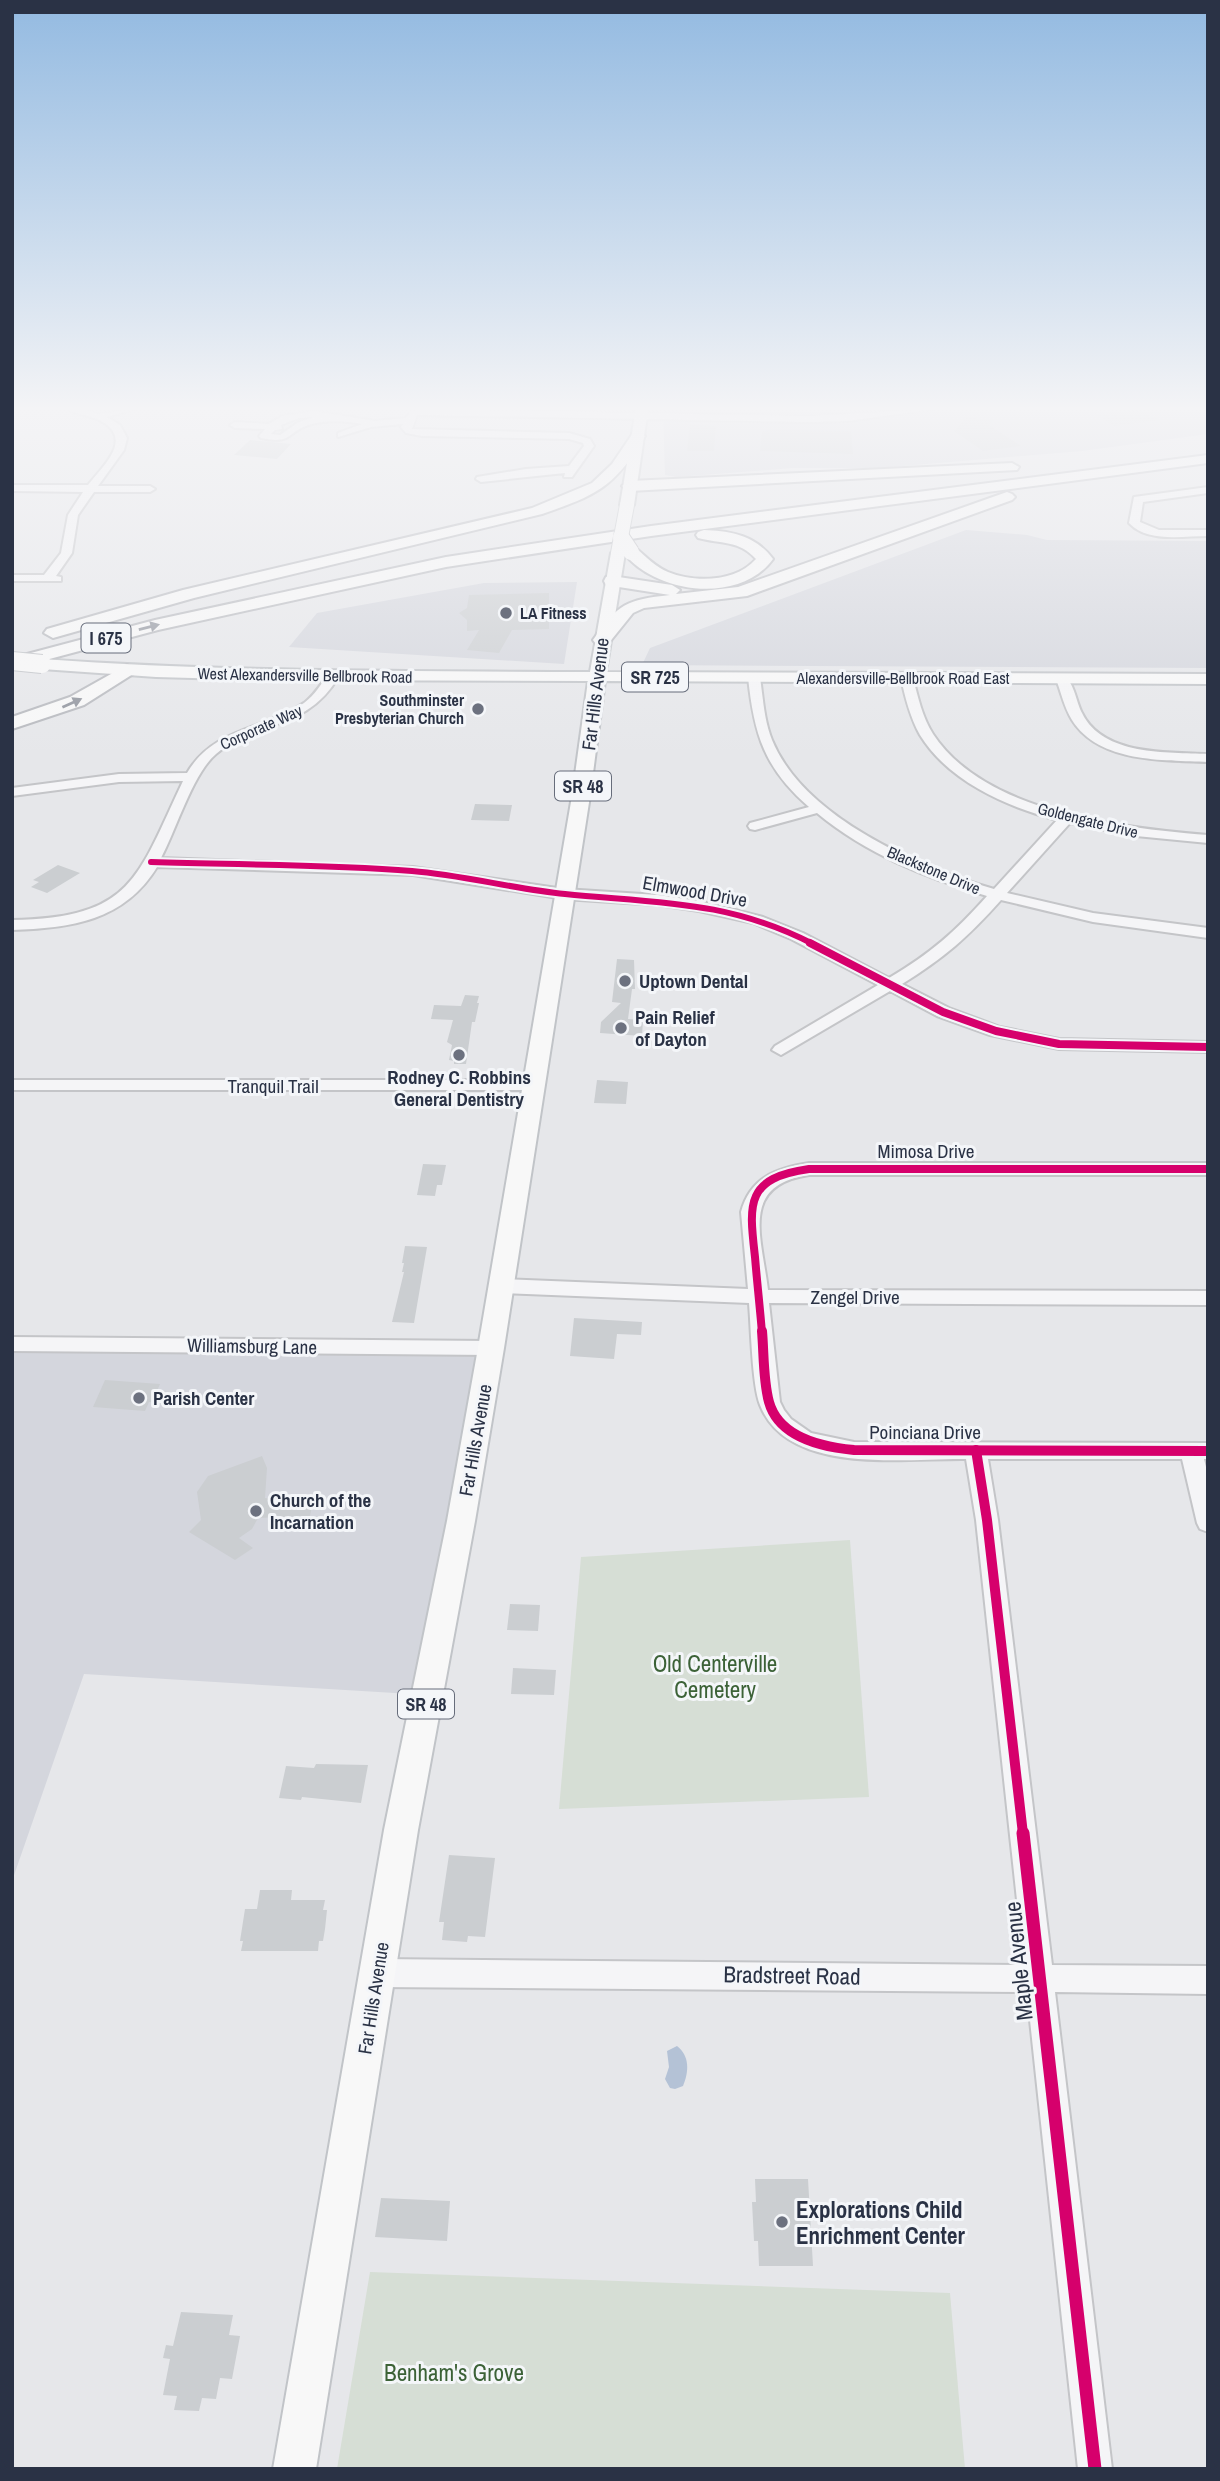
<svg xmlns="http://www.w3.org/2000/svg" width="1220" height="2481" viewBox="0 0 1220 2481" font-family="'Archivo Narrow',sans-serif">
	<rect width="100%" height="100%" fill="#e6e7ea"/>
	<g fill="#d4d6dd">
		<polygon points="663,409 1208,409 1208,434 1082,451 879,468 793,468 677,477 665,475"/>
		<polygon points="966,530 1027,535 1047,540 1208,541 1208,668 642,665 650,648"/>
		<polygon points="577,582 564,664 289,647 317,613 484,583"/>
		<polygon points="12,1344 491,1348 428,1695 84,1674 12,1881"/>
	</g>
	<g fill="#d6ded5">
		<polygon points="850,1540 869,1797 559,1809 581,1557"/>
		<polygon points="370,2272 950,2293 965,2469 337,2469"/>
	</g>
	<path fill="#b4c2d6" d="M677,2046C690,2056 689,2072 683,2086L675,2089L670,2088L665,2079L669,2067L667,2051Z"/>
	<g fill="#cbced1">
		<polygon points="1138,410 1160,420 1114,426 1097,415"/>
		<polygon points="967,417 993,421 989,425 1021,446 983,451 954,431"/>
		<polygon points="690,425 716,426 714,451 687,451"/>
		<polygon points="771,430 851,431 853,454 760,451 762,431"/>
		<polygon points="250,440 271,442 291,444 277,459 234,455"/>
		<polygon points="549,593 549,629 512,630 499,653 467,650 479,630 467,631 467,620 459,613 467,608 469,595"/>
		<polygon points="475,804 512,805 509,821 471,820"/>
		<polygon points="58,865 80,873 47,893 31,887 39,882 33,880"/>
		<polygon points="617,959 634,960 635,989 632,989 628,1019 643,1020 642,1036 600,1033 601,1022 621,1003 612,1002"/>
		<polygon points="465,995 479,996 477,1003 479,1003 475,1022 472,1022 466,1064 454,1064 454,1061 449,1060 452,1045 447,1042 453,1020 431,1019 434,1005 461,1006"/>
		<polygon points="597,1080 628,1082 626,1104 594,1103"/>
		<polygon points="423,1164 446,1165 442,1185 437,1185 435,1196 417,1195"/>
		<polygon points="405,1246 427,1247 414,1323 392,1322 404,1272 402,1272 404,1263 402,1263"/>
		<polygon points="574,1318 642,1322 641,1335 617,1334 614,1359 570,1356"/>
		<polygon points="105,1380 160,1384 157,1391 183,1393 179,1405 149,1402 145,1411 93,1407"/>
		<polygon points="262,1456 267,1468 265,1498 312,1506 310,1516 258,1518 252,1529 239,1538 253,1548 235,1560 189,1532 201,1520 197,1492 208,1476"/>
		<polygon points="510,1604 540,1605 538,1631 507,1630"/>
		<polygon points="513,1668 556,1670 554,1695 511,1694"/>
		<polygon points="316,1764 368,1765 361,1803 302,1797 301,1800 279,1798 286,1766 314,1768"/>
		<polygon points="449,1855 495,1858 485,1937 468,1936 467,1942 442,1940 444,1922 439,1922"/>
		<polygon points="260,1890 292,1890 291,1900 325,1900 323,1910 327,1910 325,1929 323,1941 319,1941 318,1951 241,1951 243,1941 240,1941 245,1909 257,1909"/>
		<polygon points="755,2179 808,2179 813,2266 759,2266 758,2241 754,2241 752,2202 756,2202"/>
		<polygon points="381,2198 450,2201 447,2241 375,2237"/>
		<polygon points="181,2312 233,2315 229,2335 240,2336 232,2379 220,2378 216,2399 202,2398 199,2411 174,2410 177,2396 163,2395 170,2359 163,2358 166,2345 173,2346"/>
	</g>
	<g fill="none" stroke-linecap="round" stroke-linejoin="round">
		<defs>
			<g id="minor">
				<path d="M68,409H84L98,414L134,409L107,417L120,425L127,438L124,450L98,486H150L155,489L150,492H94L78,515L72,553L56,576L61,577V581H12V575H44L61,553L68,515L83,492L12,491V485H88C104,465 135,438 99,420C89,415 77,415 68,409Z"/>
				<path d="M420,409L810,416L934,409L848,421L810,422L417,415L412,429L569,433L590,439L594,446L572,477H564L565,473L481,482L476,479L477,477L526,469L569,466L584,446L583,443L569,439L422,436L406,433L401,427L403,424L371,427L338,437V433L362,424C346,421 327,420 312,424C286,431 294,445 261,438L259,436L265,429L235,428L230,425L235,422L269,424L282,416L314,411L375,421L406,418L411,411ZM314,417L299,422L280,435L271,434L275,430L282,429L281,425L299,418Z"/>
				<path d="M1208,487V493L1143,502L1140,522L1159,530H1208V536C1182,536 1148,543 1129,523L1134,497Z"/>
				<path d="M333,672L339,676C306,732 259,718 216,754C193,773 176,830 161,858L413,867L564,889L658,895L699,901L763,917L803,933L889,978C930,954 956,931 987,896C927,878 866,854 817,813L755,830L750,829L748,826L750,823L809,807C764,768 754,734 748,677L754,673L760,677C763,698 764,720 772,740C804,818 919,867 994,889L1057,820C1007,807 948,781 920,735C910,717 905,697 901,678L907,674L913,678C918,697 922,717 933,734C985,813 1121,828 1208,835V843L1136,836L1070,823L1007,893L1093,913L1208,928V938L1093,922L1001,900C968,937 944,958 902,984L949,1008L1000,1027L1059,1039L1208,1042V1052L1059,1049L990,1035L937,1016L890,991L781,1055L772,1050L775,1046L878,985L791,939L753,923L699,911L658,905L564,899L413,875L157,867C124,921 71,928 12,930V920C133,918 137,878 183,781L119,782L12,796V788L119,774L187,773C214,727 264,730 304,703C315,695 321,684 329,673Z"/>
				<path d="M1062,675C1074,680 1076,702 1082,713C1103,756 1167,752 1208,754V762C1163,760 1099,763 1072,720C1064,707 1061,692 1056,679Z"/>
				<polygon points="12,1080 534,1080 543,1085 534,1090 12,1090"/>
				<path d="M809,1163H1208V1175H809C739,1185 762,1238 768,1290L1208,1291V1305L769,1303L780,1402L784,1410L791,1419L811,1433L854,1442L1208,1443V1459H1204L1208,1475V1532L1200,1529L1197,1523L1182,1459H988L998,1520L1052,1965L1208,1966V1994L1055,1992L1112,2469H1078L1027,1992L377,1987L367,1983L363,1973L367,1963L377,1959L1024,1965L976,1520L966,1459C904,1458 788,1476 760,1405C752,1385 751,1327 749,1303L502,1293L495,1291L492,1286L495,1281L502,1279L748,1289L741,1212C750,1178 776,1168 809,1163Z"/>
				<polygon points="12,1337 491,1341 498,1343 501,1348 498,1353 491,1355 12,1351"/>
			</g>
			<g id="major">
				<polygon points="636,409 648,409 634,505 627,509 620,505"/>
				<path d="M618,549L625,553L606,672L1208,674V684L605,681L590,796L504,1348L475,1521L418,1830L316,2469H273L384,1830L447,1521L478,1348L572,796L588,681L270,680L156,677L42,669L34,664L42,659C224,672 407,671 590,672L611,553Z"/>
			</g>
			<g id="highway">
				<path d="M638,432L645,436C615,487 597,495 542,514L194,598L53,638L44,633L47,629L183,590L532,508L592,483L612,464L633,433Z"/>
				<polygon points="1208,455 1208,463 651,536 446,567 158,630 12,669 12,658 155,620 446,557 651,526"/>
				<polygon points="1012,463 1019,467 1017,470 630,491 622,486 630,481"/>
				<path d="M1007,492L1012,494L1015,497L1012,500L747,596L644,608L633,613L608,644H596L593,640C619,603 626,600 670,595L606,585L604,581L606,577L612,576L672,585L680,590L676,594L738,587Z"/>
				<path d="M704,530C732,531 756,536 773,559C740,605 655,594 623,552L631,547L637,549C646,557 656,567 668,572C695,583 736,582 756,559C739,540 721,544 698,538L696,535L698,532Z"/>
				<polygon points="127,665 136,670 133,674 84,705 12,729 12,717 70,697"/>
			</g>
		</defs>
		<use href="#minor" stroke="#c4c5c8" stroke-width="4"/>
		<use href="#major" stroke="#c1c4c8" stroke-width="4"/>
		<use href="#highway" stroke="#b8babf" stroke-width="4"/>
		<use href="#minor" fill="#f5f5f7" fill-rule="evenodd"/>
		<use href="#major" fill="#f8f8f8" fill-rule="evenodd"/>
		<use href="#highway" fill="#f8f8f8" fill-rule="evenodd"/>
		<defs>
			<polyline id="major-bridge-far1" points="618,553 627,505"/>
			<polyline id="major-bridge" points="12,661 42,664"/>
			<polyline id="highway-bridge" points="621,537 631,552"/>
		</defs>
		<use href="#major-bridge-far1" stroke="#c1c4c8" stroke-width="16" stroke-linecap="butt"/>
		<use href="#major-bridge" stroke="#c1c4c8" stroke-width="20" stroke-linecap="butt"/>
		<use href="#highway-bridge" stroke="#b8babf" stroke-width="18" stroke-linecap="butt"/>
		<use href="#major-bridge-far1" stroke="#f8f8f8" stroke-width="14"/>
		<use href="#major-bridge" stroke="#f8f8f8" stroke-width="18"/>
		<use href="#highway-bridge" stroke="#f8f8f8" stroke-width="16"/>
		<defs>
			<path id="cycleway-far3" d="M151,862C238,865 326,864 412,871C463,875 514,889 565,894C656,903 728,900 813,944"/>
			<g id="cycleway-far2">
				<polyline points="810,943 943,1012 996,1031 1059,1044 1208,1047"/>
				<path d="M762,1333C760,1308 757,1282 755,1257C749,1204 745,1178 809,1169H1208"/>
			</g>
			<g id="cycleway-far1">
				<path d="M762,1331C764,1354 763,1380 769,1402C779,1438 822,1447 854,1450L1208,1451"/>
				<polyline points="976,1450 987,1520 1023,1834"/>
			</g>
			<polyline id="cycleway" points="1023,1833 1095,2469"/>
		</defs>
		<use href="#cycleway-far3" stroke="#f4f6f9" stroke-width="10"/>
		<use href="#cycleway-far2" stroke="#f4f6f9" stroke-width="12"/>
		<use href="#cycleway-far1" stroke="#f4f6f9" stroke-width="15"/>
		<use href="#cycleway" stroke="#f4f6f9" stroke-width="18"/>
		<use href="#cycleway-far3" stroke="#d6006c" stroke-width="6"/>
		<use href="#cycleway-far2" stroke="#d6006c" stroke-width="8"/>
		<use href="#cycleway-far1" stroke="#d6006c" stroke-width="10"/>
		<use href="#cycleway" stroke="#d6006c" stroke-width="13"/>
	</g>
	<defs><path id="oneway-solid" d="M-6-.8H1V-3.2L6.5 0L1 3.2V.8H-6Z" transform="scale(1.75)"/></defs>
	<g fill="#91959e">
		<use href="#oneway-solid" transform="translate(149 627) rotate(-14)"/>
		<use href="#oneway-solid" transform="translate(72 703) rotate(-24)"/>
	</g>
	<linearGradient id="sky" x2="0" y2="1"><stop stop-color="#93bae1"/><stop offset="0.54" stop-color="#f4f4f6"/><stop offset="1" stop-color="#f4f4f6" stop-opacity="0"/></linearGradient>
	<rect width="1220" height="757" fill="url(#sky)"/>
	<g fill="#6c717f" stroke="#f4f6f9" stroke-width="2.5">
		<circle cx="506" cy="613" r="7"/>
		<circle cx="478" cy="709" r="7"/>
		<circle cx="625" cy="981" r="7"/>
		<circle cx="621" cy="1028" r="7"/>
		<circle cx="459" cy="1055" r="7"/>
		<circle cx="139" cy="1398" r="7"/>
		<circle cx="256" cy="1511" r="7"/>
		<circle cx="782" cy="2222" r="7"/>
	</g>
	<g text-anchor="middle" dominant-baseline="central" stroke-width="6" stroke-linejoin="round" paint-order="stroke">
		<g font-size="16" font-weight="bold" fill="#2a3245" stroke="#f4f6f9" text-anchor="start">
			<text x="520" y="613">LA Fitness</text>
			<text x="464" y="700" text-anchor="end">Southminster<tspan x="464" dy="18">Presbyterian Church</tspan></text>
		</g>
		<g font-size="16" fill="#2a3245" stroke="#f4f6f9">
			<text transform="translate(305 675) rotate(1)">West Alexandersville Bellbrook Road</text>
			<text x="903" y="678">Alexandersville-Bellbrook Road East</text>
			<text transform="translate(261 727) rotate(-24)">Corporate Way</text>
			<text transform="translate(1088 820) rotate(14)">Goldengate Drive</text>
			<text transform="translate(934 870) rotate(23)">Blackstone Drive</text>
		</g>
		<g fill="#f4f6f9" stroke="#676d7b" stroke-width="2">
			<rect x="81.5" y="623.5" width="49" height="29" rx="5"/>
			<rect x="622" y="662.5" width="66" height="29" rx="5"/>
			<rect x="555" y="771.5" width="56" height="29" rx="5"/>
			<rect x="398" y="1689.5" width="56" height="29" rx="5"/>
		</g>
		<g font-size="18" font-weight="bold" fill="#2a3245">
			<text x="106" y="638">I 675</text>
			<text x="655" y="677">SR 725</text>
			<text x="583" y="786">SR 48</text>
			<text x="426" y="1704">SR 48</text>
		</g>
		<g font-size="19" fill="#2a3245" stroke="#f4f6f9">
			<text transform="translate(595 694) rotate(-83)">Far Hills Avenue</text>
			<text transform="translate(695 891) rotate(10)">Elmwood Drive</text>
			<text x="273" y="1086">Tranquil Trail</text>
			<text x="926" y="1151">Mimosa Drive</text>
			<text x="855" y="1297">Zengel Drive</text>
			<text transform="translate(252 1346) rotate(1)">Williamsburg Lane</text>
			<text x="925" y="1432">Poinciana Drive</text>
			<text transform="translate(475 1440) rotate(-80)">Far Hills Avenue</text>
			<text transform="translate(373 1998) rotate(-81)">Far Hills Avenue</text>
		</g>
		<g font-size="19" font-weight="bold" fill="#2a3245" stroke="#f4f6f9" text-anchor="start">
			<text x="639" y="981">Uptown Dental</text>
			<text x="635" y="1017">Pain Relief<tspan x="635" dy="22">of Dayton</tspan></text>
			<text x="459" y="1077" text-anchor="middle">Rodney C. Robbins<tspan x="459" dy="22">General Dentistry</tspan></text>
			<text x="153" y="1398">Parish Center</text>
			<text x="270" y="1500">Church of the<tspan x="270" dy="22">Incarnation</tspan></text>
		</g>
		<g font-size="23" fill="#3c6237" stroke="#f4f6f9">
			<text x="715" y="1663">Old Centerville<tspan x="715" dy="26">Cemetery</tspan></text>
			<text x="454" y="2372">Benham's Grove</text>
		</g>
		<g font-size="23" fill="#2a3245" stroke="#f4f6f9">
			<text transform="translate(1018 1961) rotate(-96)">Maple Avenue</text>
			<text transform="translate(792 1975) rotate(1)">Bradstreet Road</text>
		</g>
		<g font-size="23" font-weight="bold" fill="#2a3245" stroke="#f4f6f9" text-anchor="start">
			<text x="796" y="2209">Explorations Child<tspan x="796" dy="26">Enrichment Center</tspan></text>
		</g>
	</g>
	<rect width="1220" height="2481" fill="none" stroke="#2a3245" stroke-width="28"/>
</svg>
